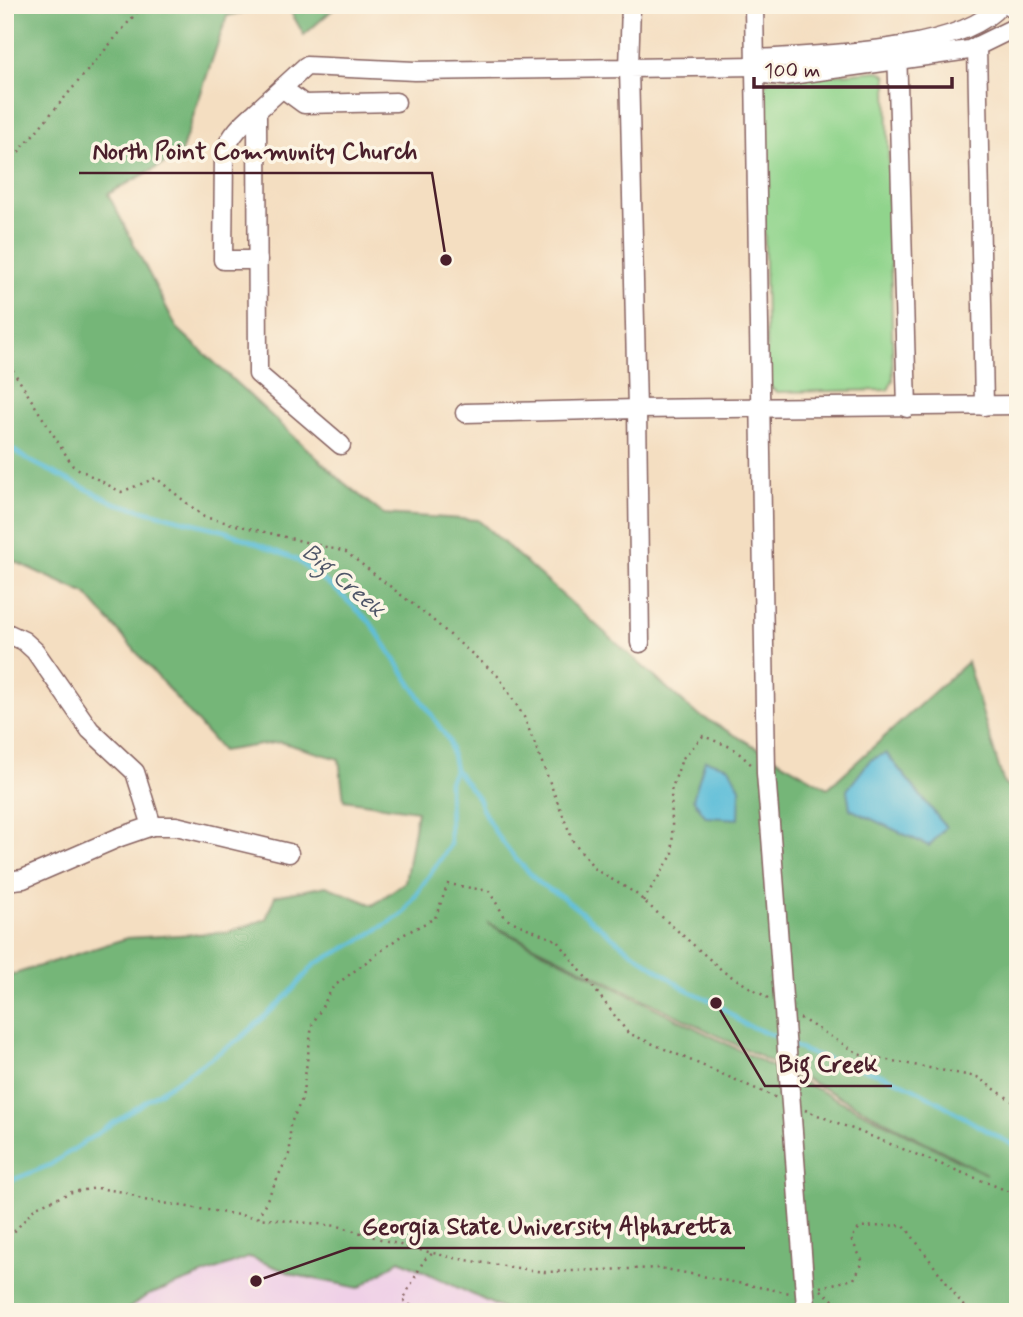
<svg xmlns="http://www.w3.org/2000/svg" width="1023" height="1317" viewBox="0 0 1023 1317" font-family="Mynerve,sans-serif">
	<rect width="100%" height="100%" fill="#fcf5e5"/>
	<filter id="ink" filterUnits="userSpaceOnUse"><feTurbulence type="fractalNoise" baseFrequency=".0143" numOctaves="2"/><feDisplacementMap in="SourceGraphic" scale="14" xChannelSelector="R" yChannelSelector="G"/><feConvolveMatrix kernelMatrix="1 2 1 2 8 2 1 2 1" color-interpolation-filters="sRGB"/></filter>
	<filter id="wash" filterUnits="userSpaceOnUse"><feTurbulence type="fractalNoise" baseFrequency=".00686" numOctaves="4" result="noise"/><feDisplacementMap in="SourceGraphic" scale="28" xChannelSelector="R" yChannelSelector="G"/><feGaussianBlur stdDeviation="1.57" result="paint"/><feColorMatrix in="noise" values="0 0 0 0 0 0 0 0 0 0 0 0 0 0 0 0 0 1.4 0 .05"/><feComposite in="paint" operator="in"/></filter>
	<g filter="url(#wash)">
		<rect width="100%" height="100%" fill="#f4dec1"/>
		<polygon fill="#efd0e7" points="250,1257 295,1275 359,1288 400,1260 509,1312 124,1312 146,1296"/>
		<polygon fill="#90d48c" stroke="#6d7a5c" stroke-width="2" points="879,71 886,75 887,83 893,380 888,390 777,392 767,385 762,88 770,79"/>
		<g fill="#74b678" stroke="#5f6a52" stroke-width="2" fill-rule="evenodd">
			<path d="M5,5H274L227,16L180,155L108,194L177,328L343,482L383,514L478,520L694,712L828,788L967,662L1004,784L1018,795V1312H509L400,1260L359,1288L295,1275L250,1257L146,1296L124,1312H5V977L127,938L230,932L266,919L275,896L326,886L373,905L405,882L417,811L344,800L339,759L280,742L222,751L86,594L5,557ZM488,923L798,1075L986,1174L488,924Z"/>
			<polygon points="287,5 338,5 304,35"/>
		</g>
		<g fill="#59bcd8" stroke="#526e82" stroke-width="2">
			<polygon points="886,753 946,827 929,846 850,809 847,790 870,760"/>
			<polygon points="705,760 729,767 740,788 739,819 706,817 693,799"/>
		</g>
		<g fill="none" stroke-linecap="round" stroke-linejoin="round">
			<g stroke="#59bcd8" stroke-width="4.5">
				<polyline points="5,14 14,5"/>
				<polyline points="5,444 28,460 115,503 225,531 295,559 335,589 370,622 449,741 455,769 478,798 482,809 495,832 515,858 540,884 561,896 625,947 685,989 716,1003 744,1024 780,1038"/>
				<path d="M790,1044C824,1063 863,1066 898,1081C940,1099 976,1128 1018,1147"/>
				<polyline points="5,1183 50,1165 241,1038 286,997 315,964 357,942 403,914 450,845 449,781 455,769"/>
			</g>
		</g>
	</g>
	<g filter="url(#ink)">
		<g fill="none" stroke-linecap="round" stroke-linejoin="round">
			<defs>
				<g id="minor">
					<polyline points="754,5 766,773 772,849"/>
					<polyline points="1009,5 1018,14"/>
					<polyline points="977,46 984,406"/>
					<polyline points="897,47 907,408"/>
					<path d="M756,59C816,55 961,53 1000,5"/>
					<polyline points="756,66 629,68 637,409 1018,405"/>
					<polyline points="756,73 783,76 969,50 1018,26"/>
					<polyline points="282,88 304,104 396,102"/>
					<path d="M257,111C243,123 230,135 224,153L223,260H258"/>
					<polyline points="465,413 637,409 640,643"/>
					<polyline points="341,445 258,374 257,111 306,66 415,71 629,68 631,5"/>
					<polyline points="5,632 24,641 35,651 90,730 135,772 152,826"/>
					<polyline points="5,881 23,879 120,837 152,826 176,826 289,853"/>
				</g>
			</defs>
			<use href="#minor" stroke="#866260" stroke-width="21"/>
			<g stroke="#866260" stroke-width="2.5" stroke-dasharray="2 5" stroke-linecap="butt">
				<polyline points="5,168 143,5"/>
				<polyline points="5,358 73,466 121,492 156,478 204,517 346,552 428,616 499,677 524,717 573,841 596,870 635,893 724,972 768,998"/>
				<polyline points="643,901 673,854 671,791 682,759 703,736 733,748 752,765"/>
				<polyline points="800,1018 861,1055 977,1077 1018,1105"/>
				<polyline points="805,1110 1018,1195"/>
				<polyline points="258,1218 290,1152 290,1125 302,1099 312,1025 333,987 401,936 435,918 448,884 489,891 506,919 558,941 628,1033 777,1098"/>
				<polyline points="5,1242 36,1207 72,1192 97,1188 124,1192 144,1200 258,1218 338,1226 407,1247 459,1259 544,1272 660,1268 790,1293"/>
				<polyline points="820,1287 854,1279 863,1262 851,1239 860,1227 904,1225 968,1312"/>
				<polyline points="821,1290 847,1312"/>
				<polyline points="382,1312 383,1310 388,1312"/>
				<polyline points="431,1312 407,1304 403,1300 424,1260 433,1253"/>
			</g>
			<use href="#minor" stroke="#fff" stroke-width="18"/>
			<defs>
				<polyline id="minor-bridge" points="772,849 806,1307"/>
			</defs>
			<use href="#minor-bridge" stroke="#866260" stroke-width="21" stroke-linecap="butt"/>
			<use href="#minor-bridge" stroke="#fff" stroke-width="18"/>
		</g>
	</g>
	<g text-anchor="middle" dominant-baseline="central" stroke-width="7" stroke-linejoin="round" paint-order="stroke">
		<g font-size="24" font-style="italic" fill="#4f5668" stroke="#fcf5e5">
			<text transform="translate(343 581) rotate(40)">Big Creek</text>
		</g>
	</g>
	<path fill="none" stroke="#4a1f2b" stroke-width="2.5" d="M446 260L432 173H79M716 1003L765 1086H892M256 1281L350 1248H745"/>
	<g fill="#4a1f2b" stroke="#fcf5e5" stroke-width="2.5">
		<circle cx="446" cy="260" r="7"/>
		<circle cx="716" cy="1003" r="7"/>
		<circle cx="256" cy="1281" r="7"/>
	</g>
	<g font-size="24" text-anchor="middle" font-weight="bold" fill="#4a1f2b" stroke="#fcf5e5" stroke-width="7" stroke-linejoin="round" paint-order="stroke">
		<text x="255" y="159">North Point Community Church</text>
		<text x="828" y="1072">Big Creek</text>
		<text x="547" y="1234">Georgia State University Alpharetta</text>
	</g>
	<rect width="1023" height="1317" fill="none" stroke="#fcf5e5" stroke-width="28"/>
	<path d="M754 77v10h198v-10" fill="none" stroke="#4a1f2b" stroke-width="3.5"/>
	<text x="764" y="77" font-size="21" fill="#4a1f2b" stroke="#fcf5e5" stroke-width="5" paint-order="stroke">100 m</text>
</svg>
